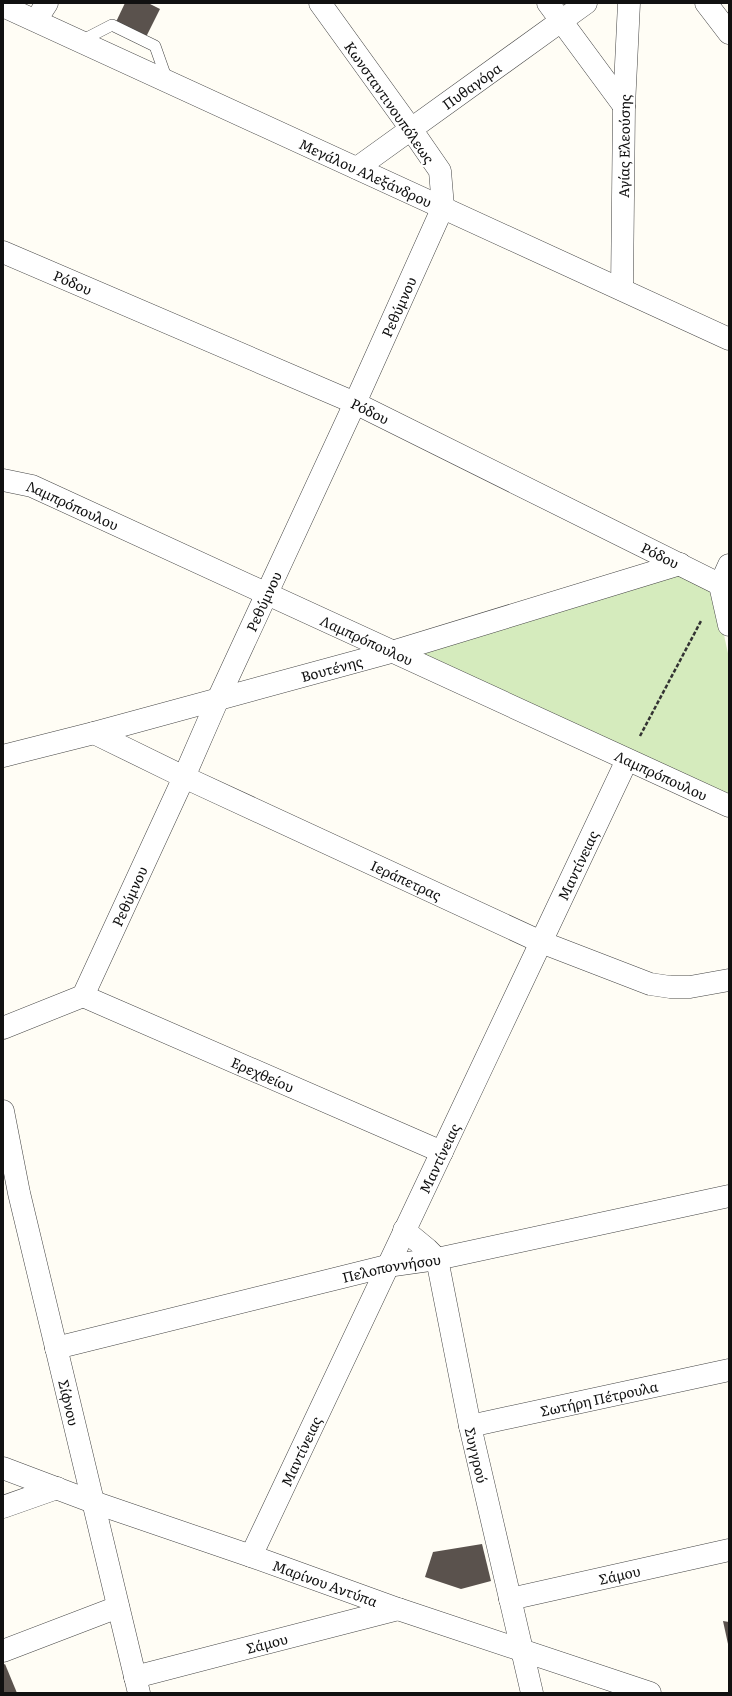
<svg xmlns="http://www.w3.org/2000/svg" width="732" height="1696" viewBox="0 0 732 1696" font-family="Literata,serif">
	<rect width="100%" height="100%" fill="#fffdf5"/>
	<polygon fill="#d5ebbd" points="679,574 715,594 729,658 729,795 413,652"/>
	<g fill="#5a524d">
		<polygon points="125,3 148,3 160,9 145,39 115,24"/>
		<polygon points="482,1544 491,1581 461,1589 425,1577 433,1552"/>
		<polygon points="723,1621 729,1622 729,1644 728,1644"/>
		<polygon points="5,1664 17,1693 3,1693 3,1665"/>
	</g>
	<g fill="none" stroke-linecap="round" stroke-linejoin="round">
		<defs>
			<polyline id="service" points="81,41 112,25 155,46 167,80"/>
			<g id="minor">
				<polyline points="548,3 624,106"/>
				<polyline points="706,3 729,33"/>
				<polyline points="36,20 47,3"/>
				<path id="s1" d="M357,168L586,3"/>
				<path id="s2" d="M3,252L355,403L729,589"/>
				<path id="s3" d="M622,289L624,106L629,3"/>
				<path id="s4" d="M3,480L32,486L729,806"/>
				<polyline points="729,565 720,585 729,625"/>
				<path id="s5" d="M94,733L184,777L541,942L650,984L670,987H690L729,980"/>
				<path id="s6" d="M3,756L94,733L395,651L680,564"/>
				<path id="s7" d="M83,996L184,777L218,699L355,403L443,207L440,171L411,129L320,3"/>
				<path id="s8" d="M83,996L442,1152"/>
				<polyline points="3,1028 83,996"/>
				<path id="s9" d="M3,1111L19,1193L139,1693"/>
				<path id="s10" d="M404,1230L427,1249L437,1259L470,1426L532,1693"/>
				<path id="s11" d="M56,1348L387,1266L437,1259L729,1196"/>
				<path id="s12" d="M470,1426L729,1370"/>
				<polyline points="3,1507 57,1488"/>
				<path id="s13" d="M251,1556L627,760"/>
				<path id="s14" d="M510,1599L729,1550"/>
				<polyline points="3,1651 118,1607"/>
				<path id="s15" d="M135,1677L398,1609"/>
			</g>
			<g id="tertiary">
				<path id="s16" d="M3,6L729,339"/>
				<path id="s17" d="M3,1468L93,1502L251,1556L398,1609L650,1693"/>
			</g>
		</defs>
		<use href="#service" stroke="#444" stroke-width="12"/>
		<use href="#minor" stroke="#444" stroke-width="23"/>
		<use href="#tertiary" stroke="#444" stroke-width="23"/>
		<polyline stroke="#333" stroke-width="2.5" stroke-dasharray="4 2" stroke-linecap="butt" points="640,736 701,621"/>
		<use href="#service" stroke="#fff" stroke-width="11"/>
		<use href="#minor" stroke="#fff" stroke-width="22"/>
		<use href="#tertiary" stroke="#fff" stroke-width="22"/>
	</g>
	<g text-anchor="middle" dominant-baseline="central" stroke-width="4" stroke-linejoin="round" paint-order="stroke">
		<g font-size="14" fill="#111" stroke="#fff">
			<text stroke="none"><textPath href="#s1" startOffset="141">Πυθαγόρα</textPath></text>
			<text transform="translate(390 102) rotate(55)">Κωνσταντινουπόλεως</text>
			<text stroke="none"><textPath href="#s3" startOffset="143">Αγίας Ελεούσης</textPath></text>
			<text stroke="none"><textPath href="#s16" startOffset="399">Μεγάλου Αλεξάνδρου</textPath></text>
			<text stroke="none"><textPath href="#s2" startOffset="76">Ρόδου</textPath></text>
			<text stroke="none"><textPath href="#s7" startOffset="758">Ρεθύμνου</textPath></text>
			<text stroke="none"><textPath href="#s2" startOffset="400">Ρόδου</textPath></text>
			<text stroke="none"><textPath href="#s4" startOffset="74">Λαμπρόπουλου</textPath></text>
			<text stroke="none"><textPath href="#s2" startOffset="724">Ρόδου</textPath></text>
			<text stroke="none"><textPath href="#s7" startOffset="434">Ρεθύμνου</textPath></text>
			<text stroke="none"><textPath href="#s4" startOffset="398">Λαμπρόπουλου</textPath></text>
			<text stroke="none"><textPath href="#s6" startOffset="340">Βουτένης</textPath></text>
			<text stroke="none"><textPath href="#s4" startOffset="722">Λαμπρόπουλου</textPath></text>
			<text stroke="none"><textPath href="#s13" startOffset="764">Μαντίνειας</textPath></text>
			<text stroke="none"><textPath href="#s5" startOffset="345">Ιεράπετρας</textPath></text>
			<text stroke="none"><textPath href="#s7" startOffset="110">Ρεθύμνου</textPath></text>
			<text stroke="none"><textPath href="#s8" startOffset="196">Ερεχθείου</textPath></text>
			<text stroke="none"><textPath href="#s13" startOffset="440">Μαντίνειας</textPath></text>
			<text stroke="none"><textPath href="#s11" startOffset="345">Πελοποννήσου</textPath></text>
			<text stroke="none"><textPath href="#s12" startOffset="132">Σωτήρη Πέτρουλα</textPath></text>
			<text stroke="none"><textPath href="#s9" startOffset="299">Σίφνου</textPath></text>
			<text stroke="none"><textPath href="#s13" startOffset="116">Μαντίνειας</textPath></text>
			<text stroke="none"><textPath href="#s10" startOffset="244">Συγγρού</textPath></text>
			<text stroke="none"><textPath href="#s14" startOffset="112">Σάμου</textPath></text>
			<text stroke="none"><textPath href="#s17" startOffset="342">Μαρίνου Αντύπα</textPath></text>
			<text stroke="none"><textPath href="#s15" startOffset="136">Σάμου</textPath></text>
		</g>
	</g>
	<rect width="732" height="1696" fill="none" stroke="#111111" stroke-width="8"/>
</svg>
